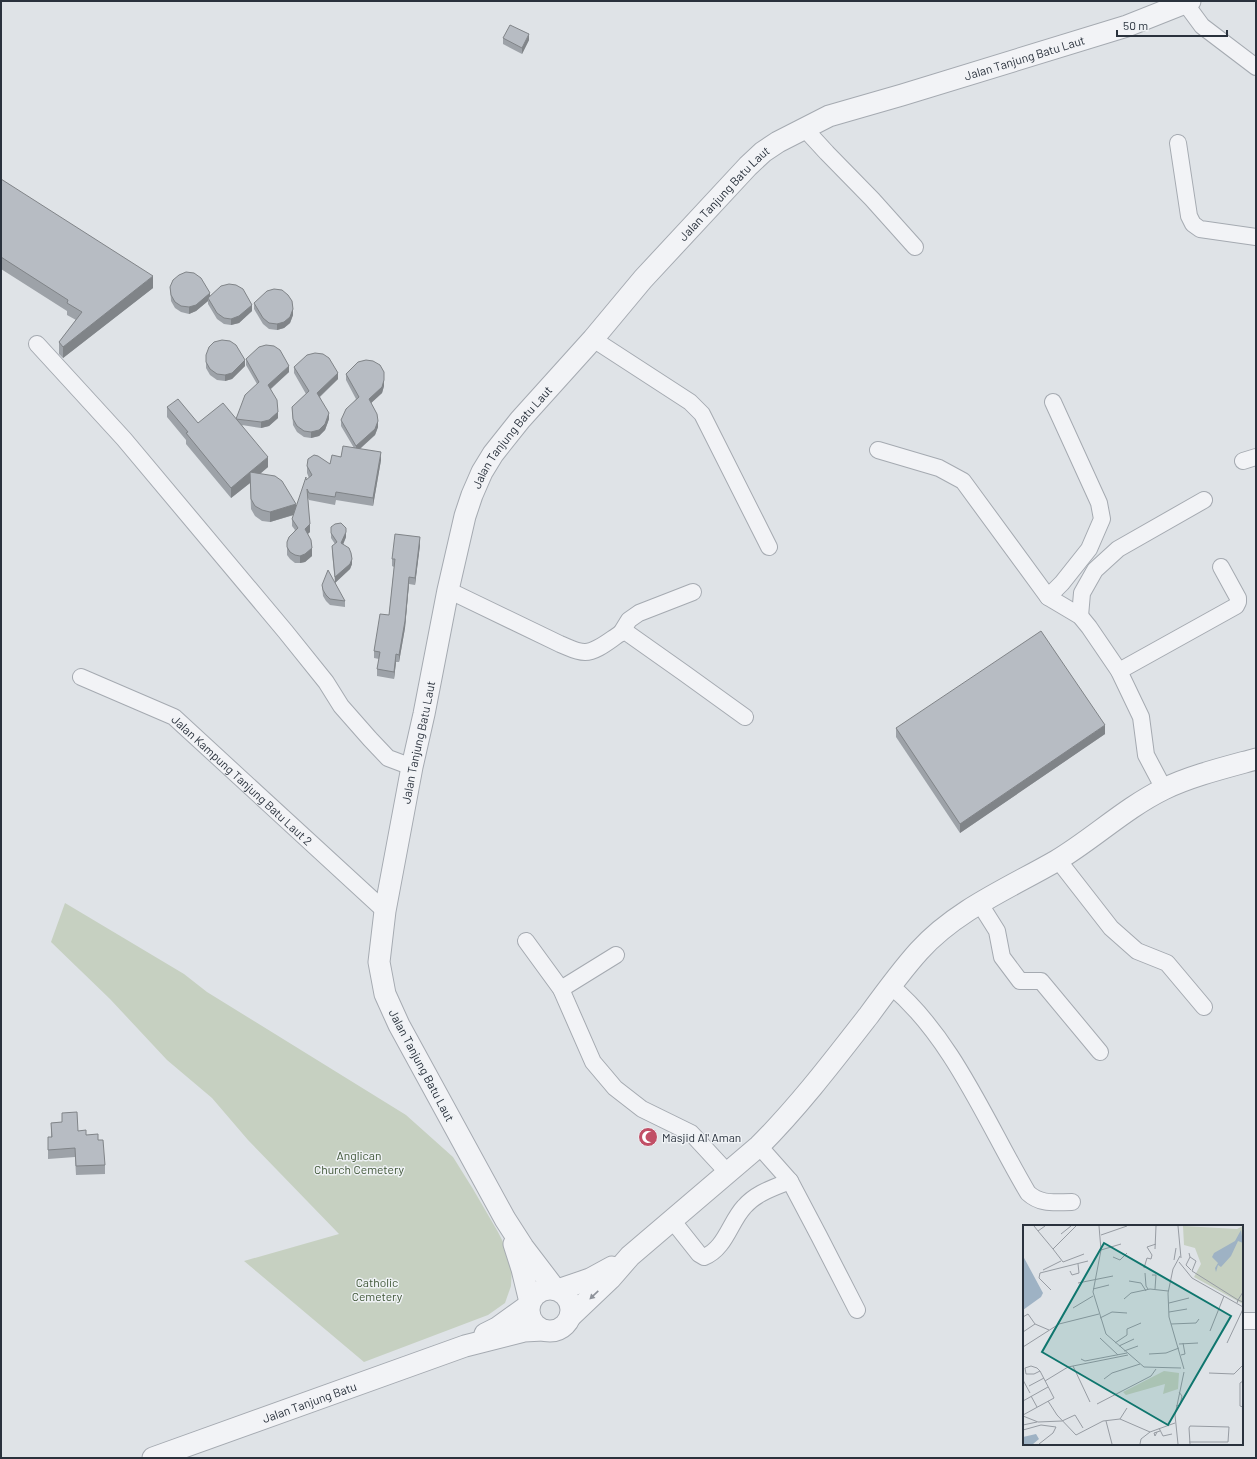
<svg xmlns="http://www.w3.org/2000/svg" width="1257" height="1459" viewBox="0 0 1257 1459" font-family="Barlow,sans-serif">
	<rect width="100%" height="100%" fill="#dfe3e7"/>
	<polygon fill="#c6d0c1" points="65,903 184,974 207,992 406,1115 453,1157 473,1189 498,1232 506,1248 512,1267 511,1286 505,1303 488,1315 364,1362 244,1261 339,1234 248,1140 212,1098 167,1060 110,999 51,942"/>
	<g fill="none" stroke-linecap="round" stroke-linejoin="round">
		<defs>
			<g id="minor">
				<polyline points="1185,3 1202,26 1256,67"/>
				<polyline points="804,128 827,153 872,199 915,247"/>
				<polyline points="1178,143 1189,216 1193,224 1200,229 1256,237"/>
				<polyline points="593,339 690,402 702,414 769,547"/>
				<polyline points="37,344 124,439 285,631 326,682 341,706 370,739 388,758 412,767"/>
				<polyline points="878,450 939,468 963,481 1048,597 1080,616 1089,627 1119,671 1141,717 1146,755 1164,789"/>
				<polyline points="1243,461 1256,457"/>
				<path d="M448,590L560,644C568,647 576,652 585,652C597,652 611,639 621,633L626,632L684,673L745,717"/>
				<polyline points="1048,597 1062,583 1089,549 1102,519 1099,503 1053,402"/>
				<polyline points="1080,616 1082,593 1095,570 1118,549 1204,500"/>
				<polyline points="621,633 629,620 639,613 693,592"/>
				<polyline points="1119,671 1236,606 1238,602 1238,598 1221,567"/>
				<path id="s1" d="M81,677L174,717L385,911"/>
				<polyline points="1058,860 1111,928 1137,951 1167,963 1204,1007"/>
				<polyline points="980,904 997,931 1002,957 1020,981 1041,981 1100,1052"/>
				<polyline points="526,941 561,989 593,1062 615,1088 642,1109 691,1133 728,1173"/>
				<path d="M891,986C953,1038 987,1124 1028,1193C1041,1205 1055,1202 1072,1202"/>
				<polyline points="561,989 616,955"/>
				<polyline points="759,1146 790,1181 819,1236 857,1310"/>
				<path d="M672,1220L699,1254L704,1257C725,1249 730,1222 744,1207C756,1193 773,1188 790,1181"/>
				<polyline points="1242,1321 1256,1321"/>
			</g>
			<g id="tertiary">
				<polyline points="514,1244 522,1269 530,1302"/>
				<circle cx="550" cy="1310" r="21"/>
				<path id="s2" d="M555,1289L523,1247L505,1219L399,1025L385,994L379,962L385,911L412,767L424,714L448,590L465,516L472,495L482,472L493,454L520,420L593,339L643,279L748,166L763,152L778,142L829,116L902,95L1127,26L1190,1"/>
				<polyline points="558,1290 590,1279 612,1267"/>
				<path d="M570,1317L610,1279L630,1256L759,1146C799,1106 834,1060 869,1015C885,993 901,971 919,951C956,910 1009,888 1056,861C1093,839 1125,808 1164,789C1190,776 1227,767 1256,759"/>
				<polyline points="485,1334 497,1328 529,1305"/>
				<path id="s3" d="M153,1458L465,1346L524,1331L543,1330"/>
			</g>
		</defs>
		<use href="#minor" stroke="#a5aab1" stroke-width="18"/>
		<use href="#tertiary" stroke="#a5aab1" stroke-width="23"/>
		<use href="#minor" stroke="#f2f3f6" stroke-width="16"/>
		<use href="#tertiary" stroke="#f2f3f6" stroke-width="21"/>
	</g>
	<g fill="#9da2a8">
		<polygon points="503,38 529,40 522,54 503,44"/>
		<polygon points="1,179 153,288 63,358 59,354 59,342 76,320 67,315 67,311 1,269"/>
		<polygon points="170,287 210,297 252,311 239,323 231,325 224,324 217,319 208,304 208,301 196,311 189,314 181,312 175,308 171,301"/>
		<polygon points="254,303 293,315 290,323 284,328 277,330 269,329 263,324 254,309"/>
		<polygon points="206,355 245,366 232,379 225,381 217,380 210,375 206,368"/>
		<polygon points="246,359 289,372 271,389 278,418 269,426 261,428 242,425 268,467 260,474 296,509 306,480 309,478 307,473 307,466 330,464 354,448 341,426 341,420 356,399 346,380 346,374 384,386 382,393 371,403 378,427 375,435 360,449 381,460 373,506 336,500 335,505 309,500 308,498 310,532 308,534 312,556 305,562 300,563 295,563 290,559 287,555 287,542 295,530 292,526 292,519 294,515 270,522 262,521 255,516 251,509 250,483 231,498 186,444 186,440 167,417 167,407 198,423 236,419 257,384 246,365"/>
		<polygon points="294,367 338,379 320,397 329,419 325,430 319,436 311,438 304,437 297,432 293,425 292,407 306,394 294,373"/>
		<polygon points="331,527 346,537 343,545 352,564 350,569 335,583 332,552 332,546 335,544 331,538"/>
		<polygon points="420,545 415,585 409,584 405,628 399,662 396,662 394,679 377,676 377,669 379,659 374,658 374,651 389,615 394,567 392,566 392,559"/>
		<polygon points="322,585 345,601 345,607 330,605 326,601 323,596"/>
		<polygon points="896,728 1105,734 960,833 896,737"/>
		<polygon points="62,1113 78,1131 98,1140 105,1165 105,1174 76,1175 75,1157 48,1159 48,1137 51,1137 51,1123 62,1122"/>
	</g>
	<g fill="#808488">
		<polygon points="529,34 529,40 522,54 522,48"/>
		<polygon points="153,276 153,288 63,358 63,347"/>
		<polygon points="210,293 210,299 208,298 208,301 196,311 189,314 189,307"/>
		<polygon points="252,305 252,311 239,323 231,325 231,319"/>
		<polygon points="293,309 293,315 290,323 284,328 277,330 277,324"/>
		<polygon points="245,360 245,366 232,379 225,381 225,375"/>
		<polygon points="289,366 289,372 268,391 268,385"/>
		<polygon points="338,373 338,379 317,399 317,393"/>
		<polygon points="384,380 384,386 382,393 369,405 369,399"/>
		<polygon points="278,412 278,418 269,426 261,428 261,422"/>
		<polygon points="329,413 329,419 325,430 319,436 311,438 311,432"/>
		<polygon points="378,421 378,427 375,435 356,452 356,446"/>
		<polygon points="381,452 381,460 373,506 373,498"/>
		<polygon points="268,457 268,467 250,482 250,472"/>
		<polygon points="250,472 250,483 231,498 231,488"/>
		<polygon points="296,504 296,514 270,522 270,512"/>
		<polygon points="310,524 310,532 305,536 305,529"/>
		<polygon points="346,532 346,537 341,549 341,543"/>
		<polygon points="420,537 420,545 415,585 415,578"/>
		<polygon points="312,548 312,556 305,562 300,563 300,556"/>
		<polygon points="352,559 352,564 350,569 335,583 335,577"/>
		<polygon points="409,577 409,584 405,628 399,662 399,655"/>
		<polygon points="396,654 396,662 394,679 394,672"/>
		<polygon points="1105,725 1105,734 960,833 960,824"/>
	</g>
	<g fill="#b7bcc3" stroke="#808488">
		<polygon points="510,25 529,34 522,48 503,38"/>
		<polygon points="1,179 153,276 63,347 59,342 82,312 67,303 68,300 1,257"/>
		<polygon points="186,272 194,273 201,278 210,293 196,305 189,307 181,306 175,302 171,295 170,287 173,280 179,275"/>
		<polygon points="229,284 236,285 243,289 252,305 239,316 231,319 224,318 217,313 208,298 221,286"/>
		<polygon points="274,289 282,290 288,295 292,301 293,309 290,317 284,322 277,324 269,323 263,318 254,303 267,291"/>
		<polygon points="222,340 230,341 236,345 245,360 232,373 225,375 217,374 210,369 206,362 206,355 209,347 214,342"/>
		<polygon points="266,345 274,346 280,350 289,366 268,385 277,400 278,412 269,420 261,422 236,419 245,395 259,382 246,359 259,347"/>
		<polygon points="315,353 323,354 329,358 338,373 317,393 329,413 325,424 319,430 311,432 304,431 297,426 293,419 292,407 309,391 294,367 307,355"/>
		<polygon points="366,360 373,361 380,365 384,372 384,380 382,387 369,399 377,414 378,421 375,429 356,446 341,420 346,409 359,397 346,374 358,362"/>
		<polygon points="178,399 198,423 223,403 268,457 250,472 275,476 282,481 296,504 270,512 262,510 255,506 251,499 250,472 231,488 186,433 188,432 167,407"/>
		<polygon points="343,446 381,452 373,498 336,492 335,497 309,493 307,489 310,524 305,529 311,540 312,548 305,554 300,556 295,555 290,552 287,547 287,542 289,537 298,528 292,519 306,477 306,480 312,475 307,466 308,459 314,455 318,456 330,464 332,455 341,457"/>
		<polygon points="341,523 346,528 346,532 341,543 349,548 351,553 352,559 350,564 335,577 332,546 337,542 331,533 331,527 335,524"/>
		<polygon points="395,534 420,537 415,578 409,577 405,621 399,655 396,654 394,672 377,669 380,652 374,651 380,614 389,615 395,559 392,559"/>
		<polygon points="328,570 345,601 330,599 326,595 323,590 322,585"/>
		<polygon points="1041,631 1105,725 960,824 896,728"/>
		<polygon points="77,1112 78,1131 86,1130 86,1135 98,1134 98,1140 103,1140 105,1165 76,1166 75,1148 48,1150 48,1137 52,1137 51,1123 62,1122 62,1113"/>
	</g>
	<defs><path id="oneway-solid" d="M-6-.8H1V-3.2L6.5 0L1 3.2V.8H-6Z"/></defs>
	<use fill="#8e929a" href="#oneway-solid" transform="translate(594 1295) rotate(136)"/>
	<defs>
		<symbol id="mosque-disc" viewBox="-11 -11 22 22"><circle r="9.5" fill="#c14f66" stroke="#eff2f5"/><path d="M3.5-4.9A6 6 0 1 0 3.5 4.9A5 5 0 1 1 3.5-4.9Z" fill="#fff"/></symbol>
	</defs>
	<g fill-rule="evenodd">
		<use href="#mosque-disc" x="637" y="1126" width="22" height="22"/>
	</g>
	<g text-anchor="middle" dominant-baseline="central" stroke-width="3" stroke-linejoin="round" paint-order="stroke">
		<g font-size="12" fill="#2a323d" stroke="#eff2f5">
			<text stroke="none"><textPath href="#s2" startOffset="1581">Jalan Tanjung Batu Laut</textPath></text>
			<text stroke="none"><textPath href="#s2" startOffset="1245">Jalan Tanjung Batu Laut</textPath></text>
			<text stroke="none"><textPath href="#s2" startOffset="921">Jalan Tanjung Batu Laut</textPath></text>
			<text stroke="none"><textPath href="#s2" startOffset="597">Jalan Tanjung Batu Laut</textPath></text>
			<text stroke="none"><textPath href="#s1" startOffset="194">Jalan Kampung Tanjung Batu Laut 2</textPath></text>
			<text transform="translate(422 1065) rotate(62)">Jalan Tanjung Batu Laut</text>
			<text stroke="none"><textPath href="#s3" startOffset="166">Jalan Tanjung Batu</textPath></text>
		</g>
		<g font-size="12" fill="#2a323d" stroke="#eff2f5" text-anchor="start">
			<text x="662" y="1137">Masjid Al' Aman</text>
		</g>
		<g font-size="12" fill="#405738" stroke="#eff2f5">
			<text x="359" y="1155">Anglican<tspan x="359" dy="14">Church Cemetery</tspan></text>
			<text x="377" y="1282">Catholic<tspan x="377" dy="14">Cemetery</tspan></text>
		</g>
	</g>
	<g transform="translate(1023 1225)">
		<rect width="220" height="220" fill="#dfe3e7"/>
		<path d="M160,1L214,4L220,1V79L171,52L178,39L172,23L161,20ZM141,146L156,148L155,164L140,169L142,159L103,170L100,167Z" fill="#c6d0c1"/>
		<path d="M218,5L220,18L215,16L208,31L198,42L195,40L193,47L192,43L195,38L189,32L191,28L212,16ZM0,31L20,68L18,72L0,85ZM13,209L16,214L10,219H0V212Z" fill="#9eb2c4"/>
		<path fill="none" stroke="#979ca3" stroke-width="1" d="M11,1L15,6L22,1M76,1L78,25L70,67L83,109L121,142L158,143M155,1L158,33M15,6L30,24L53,1M38,9L48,1M78,10L104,1M30,24L40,37L61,29M132,24L133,1M78,25L98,19M166,28L167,32L173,36L169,46L215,75L214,78M157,31L150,44L145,68L146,92L161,144M90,32L97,35L104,28M167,32L163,40L168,45M151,35L153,23M156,37L169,53L220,82M121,43L124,33L128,34L129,30L124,22L133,19M20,45L38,36M47,46L49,50L56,48L55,39M122,48L123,61L125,64M129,50H133L132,64M106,56L118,58L123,66M55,58L90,51M70,64L86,60M28,65L16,53L17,48L65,36M220,67L215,75L220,77M101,74L108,68L127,64L145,66M146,78L166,73M50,83L70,71M146,87L164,84M0,92L5,89L12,99L26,105M77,93L89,87L104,88M148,99L173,98L176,94M187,106L201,71M0,107L12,99M77,113L95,130M92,118L104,110V104L118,98M204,118L220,84M156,119L175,118M96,121L111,114M0,122L36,99L76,89M101,126L115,121M126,129L143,128L156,123M158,130L162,129L160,118M58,134L62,136L104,128M8,141L14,143L17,146L11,149H3L2,143ZM50,141L67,177M186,148L211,149L220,140M81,154L89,148L117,139M0,155L7,168M22,156L45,142L105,130M220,156L217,158V181L220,182M6,161L21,153M8,171L14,182M0,176L25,162M25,176L34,190L53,210L80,196L97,194L127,207M74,179L128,151L133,144M153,181L157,180L159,171L156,167M0,190L31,173L17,146M0,191L15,197L39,196L52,190L60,203M97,194L104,183M83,196L89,219M0,200L14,197M136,203L140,211L149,209M0,205L18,200L33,202L30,208L16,219M134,207L132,211L131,208L137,206M166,217H205L206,202L167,201L166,203L167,219M117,219L118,214L127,207L152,198M155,219L152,190L161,147"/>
		<path fill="#0f766e" fill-opacity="0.15" stroke="#0f766e" stroke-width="2" d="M81,18L208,91L145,200L19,127Z"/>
		<rect width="220" height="220" fill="none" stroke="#2a323d" stroke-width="2"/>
	</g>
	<rect width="1257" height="1459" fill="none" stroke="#2a323d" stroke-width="4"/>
	<path d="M1117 30v6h110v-6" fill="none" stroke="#2a323d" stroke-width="2"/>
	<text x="1123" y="30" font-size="12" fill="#2a323d" stroke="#eff2f5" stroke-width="3" paint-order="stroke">50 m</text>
</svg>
